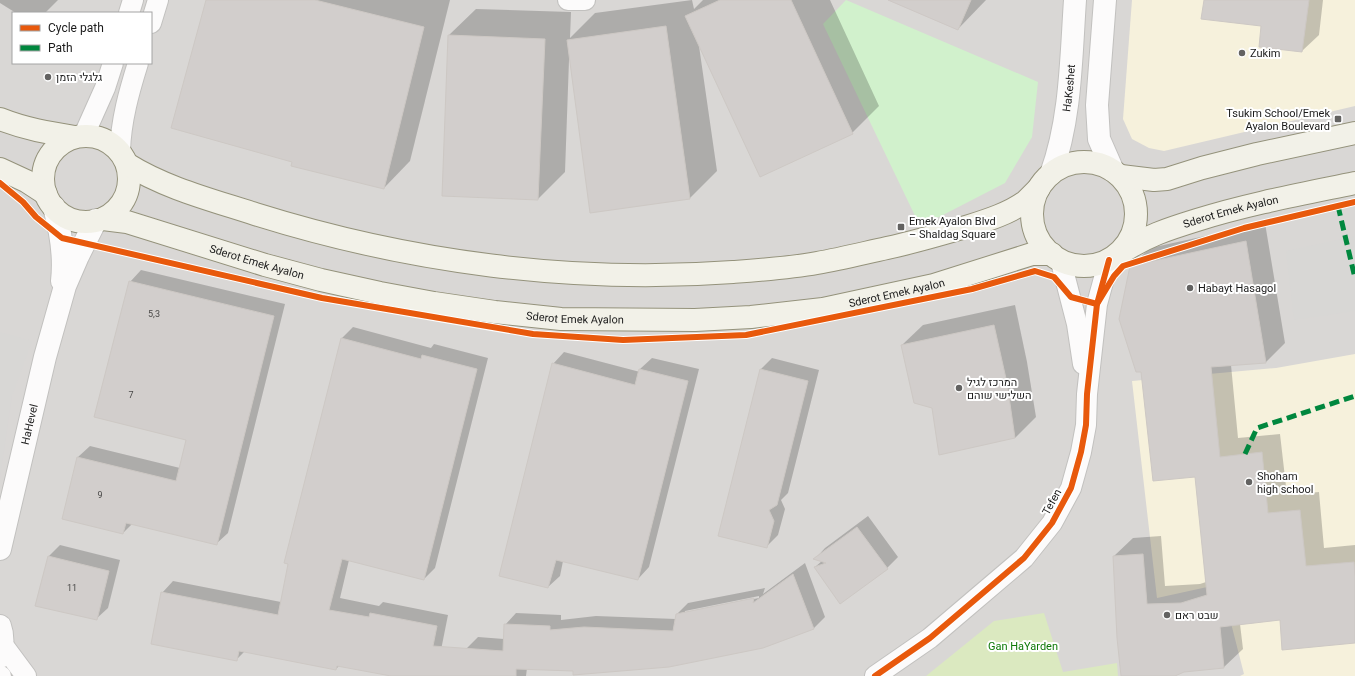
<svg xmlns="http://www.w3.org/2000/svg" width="1355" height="676" viewBox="0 0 1355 676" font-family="Roboto,Heebo,sans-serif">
	<rect width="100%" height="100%" fill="#eae7e3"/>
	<path fill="#d9d7d5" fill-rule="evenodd" d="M0,0H1355V676H0ZM13,13H151V63H13Z"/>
	<g fill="#f6f1dc">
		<polygon points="1132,0 1355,0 1355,106 1164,151 1149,148 1132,139 1123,119"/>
		<polygon points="1355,354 1355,676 1240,676 1244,674 1221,584 1157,598 1132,381 1276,368"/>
	</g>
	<polygon fill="#dbe9c0" points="1044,613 1063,672 1117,663 1118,676 926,676 994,621"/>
	<polygon fill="#d1f1cc" points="846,0 1038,82 1032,137 1005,183 939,217 918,222 823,24"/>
	<g fill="#d8d7d5">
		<polygon points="1355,236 1355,311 1294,320 1286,251"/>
		<polygon points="0,332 32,341 12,396 0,478"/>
	</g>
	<g fill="#0003" fill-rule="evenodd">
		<polygon points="0,0 58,0 45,13 16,13 0,3"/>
		<polygon points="207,0 450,0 410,161 384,188 293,161"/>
		<polygon points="692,0 694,9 703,0 830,0 879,106 852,133 699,46 717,171 690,198 591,211 571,59 569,60 565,172 538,199 449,35 476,9 571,12 570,38 595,13"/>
		<polygon points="890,0 986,0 958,29"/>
		<polygon points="1205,0 1323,0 1319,35 1302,51 1260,46 1262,25"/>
		<polygon points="1265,223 1285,343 1266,362 1231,365 1238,438 1280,434 1287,495 1319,492 1324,548 1355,545 1355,642 1281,619 1240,624 1243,649 1224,667 1184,671 1172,676 1122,676 1114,556 1133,538 1161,536 1165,586 1200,584 1206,582 1196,475 1131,266 1150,248"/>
		<polygon points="141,270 285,304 228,533 216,544 133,523 123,533 63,518 78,457 90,446 180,468 187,440 130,282"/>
		<polygon points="1015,305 1027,362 1036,417 1015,438 933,408 902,345 923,325"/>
		<polygon points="353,327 431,348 434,344 488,358 435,568 424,579 349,560 340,598 379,606 383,602 448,615 437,670 431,676 396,676 340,665 336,669 245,651 236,660 162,593 173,581 281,602 341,339"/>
		<polygon points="564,352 640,372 640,369 652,358 699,369 649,567 638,579 563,561 560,576 548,587 553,364"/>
		<polygon points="772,358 819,370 788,493 781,500 785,509 778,535 766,547 760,370"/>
		<polygon points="868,516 898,557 887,568 815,567 822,561 815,559 825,548"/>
		<polygon points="60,545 120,560 108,608 96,619 49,556"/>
		<path d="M805,563L825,617L814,628L574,670L527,668L526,676H465L466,649L478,637L504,639L505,625L516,613L561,615V620L596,616L676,619L677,614L688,603L765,588L763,594ZM759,596V598L685,613V611Z"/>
	</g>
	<g fill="#d2cecc" stroke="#cdc8c4">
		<polygon points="206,0 315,0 424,27 384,189 291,166 292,162 171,128"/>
		<polygon points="720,0 791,0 853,134 760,177 685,16"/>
		<polygon points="888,0 971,0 958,30"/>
		<polygon points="1204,0 1309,0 1302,52 1259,47 1261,26 1201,19"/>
		<polygon points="666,26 690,199 590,213 567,40"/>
		<polygon points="448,35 545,39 538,200 442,196"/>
		<polygon points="1246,241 1266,363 1211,367 1220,457 1262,452 1268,513 1300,510 1306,566 1354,562 1355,576 1355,643 1282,650 1280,620 1220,627 1224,668 1184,672 1175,676 1121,676 1117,638 1113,556 1143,554 1147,604 1181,603 1207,595 1195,477 1153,481 1141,372 1136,372 1119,319 1130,266"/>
		<polygon points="129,281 274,316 217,545 126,523 123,534 62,519 77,457 176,481 186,440 94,417"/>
		<polygon points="994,325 1007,383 1015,438 939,455 932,408 914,403 901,345"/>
		<polygon points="341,338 421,359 422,355 477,369 424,580 342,559 329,610 369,617 370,613 437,626 433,646 503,651 504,624 550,626 550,630 584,627 673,631 676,614 754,598 753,603 793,574 814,629 763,648 669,667 573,675 573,671 516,669 516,676 391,676 337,666 336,670 239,651 237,661 151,644 161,592 278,615 288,564 284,563"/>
		<polygon points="552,363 635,385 639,369 688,381 638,580 556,560 548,588 499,576"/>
		<polygon points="760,369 808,381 777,505 769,510 774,521 767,548 718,536"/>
		<polygon points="857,527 888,569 840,604 814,567 826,563 813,559"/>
		<polygon points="48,556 109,571 97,620 35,606"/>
	</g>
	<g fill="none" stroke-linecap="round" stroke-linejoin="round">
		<defs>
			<g id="minor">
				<polyline points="568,0 585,0"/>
				<polyline points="129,13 133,0"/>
				<polyline points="151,23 158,0"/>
				<polyline points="84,135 105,88 113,63"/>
				<path d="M120,151C121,120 129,92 138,63"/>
				<polyline points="1061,262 1077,324 1083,364"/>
				<polyline points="3,645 26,676"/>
				<polyline points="0,676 1,676"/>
				<polyline points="875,676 930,638 1024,558 1052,523 1071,488 1081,452 1086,425 1087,394 1097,304 1109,260"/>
			</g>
			<g id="tertiary">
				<polyline points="1105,0 1097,105 1099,139 1113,171"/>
				<path id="s1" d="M1051,174C1071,119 1071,58 1075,0"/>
				<path d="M54,207C61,232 65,255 62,281"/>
				<path id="s2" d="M0,549L45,357L65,286L78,256L96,220"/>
				<path d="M0,626C4,637 3,646 0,657"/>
			</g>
			<g id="secondary">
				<path d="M0,119C25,129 49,133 75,137"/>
				<circle cx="86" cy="179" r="43"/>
				<circle cx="1084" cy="214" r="52"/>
				<path d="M127,164C165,188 212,200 255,214C408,262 572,284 733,272C761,270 790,268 817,263C841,259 864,253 887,248C915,242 942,234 969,226C988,220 1010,213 1026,201C1030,197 1035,192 1039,188"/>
				<polyline points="0,169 26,181 46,194"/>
				<polyline points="1121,176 1154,180 1167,179 1202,168 1257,154 1355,133"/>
				<path id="s3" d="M103,219L127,222L265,265L321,280L380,293L434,303L495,312L561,319L695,320L751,317L823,309L934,285L1032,254H1052"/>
				<path id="s4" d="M1121,253C1146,236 1168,229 1197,220C1248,204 1302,194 1355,183"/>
			</g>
		</defs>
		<use href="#minor" stroke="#c2c1bf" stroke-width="22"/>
		<use href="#tertiary" stroke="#c2c1bf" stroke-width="24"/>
		<use href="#secondary" stroke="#94927b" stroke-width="24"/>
		<use href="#minor" stroke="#fcfbfb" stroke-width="20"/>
		<use href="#tertiary" stroke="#fcfbfb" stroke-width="22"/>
		<use href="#secondary" stroke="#f2f1e8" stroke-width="22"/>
		<g stroke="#00873e" stroke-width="5" stroke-dasharray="10 5" stroke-linecap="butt">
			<polyline points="1338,206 1355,278"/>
			<polyline points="1245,454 1257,428 1355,396"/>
		</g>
		<defs>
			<g id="cycleway">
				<polyline points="0,183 23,202 36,217 62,238 322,298 533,334 623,340 746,335 972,289 1035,271 1054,277 1071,297 1097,304 1114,276 1123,266 1244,228 1355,202"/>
				<polyline points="875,676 930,638 1024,558 1052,523 1071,488 1081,452 1086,425 1087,394 1097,304 1109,260"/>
			</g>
		</defs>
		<use href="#cycleway" stroke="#fff" stroke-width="8"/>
		<use href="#cycleway" stroke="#e8590c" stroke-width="6"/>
	</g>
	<g fill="#636261" stroke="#fff" stroke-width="1.5">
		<circle cx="1242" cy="53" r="4"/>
		<circle cx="48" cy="77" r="4"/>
		<rect x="1334" y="115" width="8" height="8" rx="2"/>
		<rect x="897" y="223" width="8" height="8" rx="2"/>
		<circle cx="1190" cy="288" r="4"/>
		<circle cx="959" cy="388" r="4"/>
		<circle cx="1249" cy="482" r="4"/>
		<circle cx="1167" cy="615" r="4"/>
	</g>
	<g text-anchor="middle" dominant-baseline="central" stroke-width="4" stroke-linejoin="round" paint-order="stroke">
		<g font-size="9" fill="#494847">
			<text x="154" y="314">5,3</text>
			<text x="131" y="395">7</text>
			<text x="100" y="495">9</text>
			<text x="72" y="588">11</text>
		</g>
		<g font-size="11" fill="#1b1b1b" stroke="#fff" text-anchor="start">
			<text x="1250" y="53">Zukim</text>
			<text x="56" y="77">גלגלי הזמן</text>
			<text x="1330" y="113" text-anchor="end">Tsukim School/Emek<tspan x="1330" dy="13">Ayalon Boulevard</tspan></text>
			<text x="909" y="221">Emek Ayalon Blvd<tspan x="909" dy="13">– Shaldag Square</tspan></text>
			<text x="1198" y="288">Habayt Hasagol</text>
			<text x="967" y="382">המרכז לגיל<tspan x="967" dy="13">השלישי שוהם</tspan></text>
			<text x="1257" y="476">Shoham<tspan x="1257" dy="13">high school</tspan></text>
			<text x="1175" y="615">שבט ראם</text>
		</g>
		<g font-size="11" fill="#1b1b1b" stroke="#fff">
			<text stroke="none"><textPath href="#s1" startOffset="88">HaKeshet</textPath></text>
			<text stroke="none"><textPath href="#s4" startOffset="118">Sderot Emek Ayalon</textPath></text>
			<text stroke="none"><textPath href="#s3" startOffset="160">Sderot Emek Ayalon</textPath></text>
			<text stroke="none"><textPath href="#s3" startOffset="808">Sderot Emek Ayalon</textPath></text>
			<text stroke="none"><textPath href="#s3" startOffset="484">Sderot Emek Ayalon</textPath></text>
			<text stroke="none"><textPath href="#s2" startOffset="128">HaHevel</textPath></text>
			<text transform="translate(1052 502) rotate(-61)">Tefen</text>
		</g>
		<g font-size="11" fill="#0e7908" stroke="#fff">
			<text x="1023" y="646">Gan HaYarden</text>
		</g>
	</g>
	<rect x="12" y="12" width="140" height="52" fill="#ffffff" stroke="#a4a4a4"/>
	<rect x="20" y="25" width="20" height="6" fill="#e8590c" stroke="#a4a4a4"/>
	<text x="48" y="32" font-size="12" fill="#1b1b1b">Cycle path</text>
	<rect x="20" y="45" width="20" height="6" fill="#00873e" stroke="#a4a4a4"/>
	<text x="48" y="52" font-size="12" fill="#1b1b1b">Path</text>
</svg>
